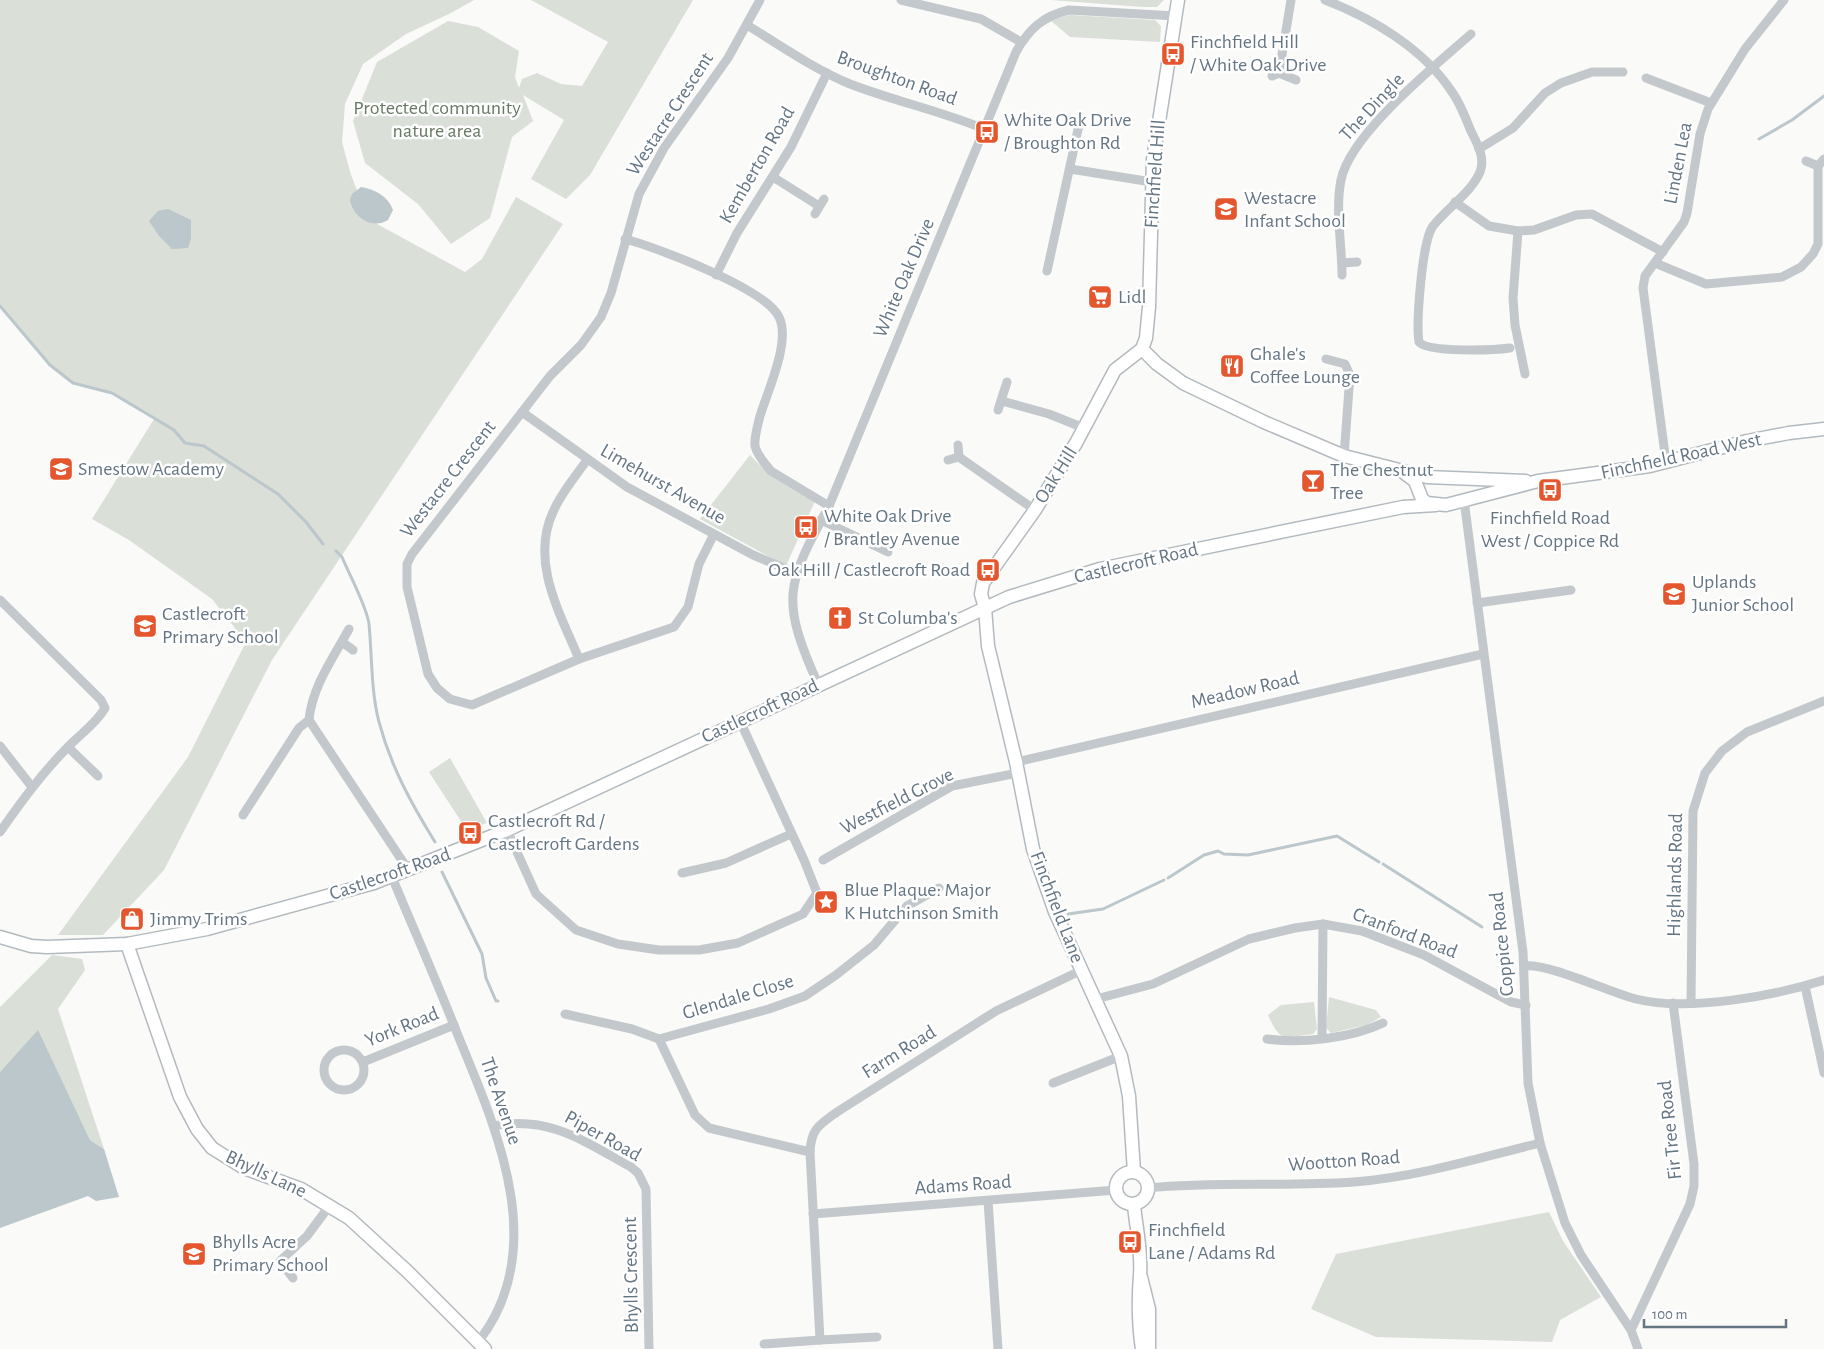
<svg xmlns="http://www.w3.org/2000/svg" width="1824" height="1349" viewBox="0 0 1824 1349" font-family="'Alegreya Sans',sans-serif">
	<rect width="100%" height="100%" fill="#fafaf8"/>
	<g fill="#dadfd7">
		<polygon points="0,0 474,0 449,14 406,34 363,64 345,104 342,142 351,175 368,219 465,272 482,259 516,197 563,224 272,660 164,870 103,935 58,935 188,757 246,642 212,599 129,540 92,519 154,419 112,393 73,383 50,365 0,306"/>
		<polygon points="531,0 693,0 590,175 566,199 531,179 564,120 523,95 533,121 512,137 490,218 451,244 418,204 365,163 353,121 377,62 448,21 478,27 519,51 515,77 519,88 522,79 537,73 561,84 582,86 608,42"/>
		<polygon points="1051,0 1164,0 1157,7 1142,7"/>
		<polygon points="1070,15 1155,20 1161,26 1160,42 1070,37 1050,20"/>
		<path d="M750,455C769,476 790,489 815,501L786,566L700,519Z"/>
		<polygon points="450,758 487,823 466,829 429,772"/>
		<polygon points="52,955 82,959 85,970 58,1009 104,1149 90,1140 38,1031 0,1072 0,1007"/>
		<polygon points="1329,997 1376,1010 1381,1017 1367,1025 1331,1033 1326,1028"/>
		<path d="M1314,1002L1317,1029L1313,1034C1283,1037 1281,1044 1268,1015L1281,1005Z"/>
		<polygon points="1549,1212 1563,1241 1601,1297 1560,1320 1552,1342 1376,1337 1311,1309 1336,1254"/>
	</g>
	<g fill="#bbc7cb">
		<path d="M361,187C374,189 388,196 393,210L388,220C372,230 353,217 350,200L352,194Z"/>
		<polygon points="168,209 191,220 191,239 188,248 172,249 159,236 149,221 158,211"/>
		<polygon points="38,1030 90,1140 104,1149 119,1197 96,1201 88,1196 0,1228 0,1072"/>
	</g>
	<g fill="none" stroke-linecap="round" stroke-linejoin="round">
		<g stroke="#bbc7cb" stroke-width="3">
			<polyline points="1759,139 1792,120 1824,96"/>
			<polyline points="0,306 50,365 73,383 112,393 174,430 185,443 204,446 278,494 306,522 323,544"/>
			<path d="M336,551L342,557C349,574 367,607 369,624C372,655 371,692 379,722C391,767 411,803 435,842"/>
			<polyline points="1383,864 1482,927"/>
			<polyline points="442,872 482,954 486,978 496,1001 498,1001"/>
			<polyline points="1168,878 1204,855 1218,851 1224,854 1248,855 1337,836 1379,862"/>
			<polyline points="1068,914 1103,909 1164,880"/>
		</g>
		<defs>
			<g id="secondary">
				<polyline points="1142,349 1157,364 1183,383 1264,422 1344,456 1427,477 1526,481"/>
				<polyline points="1142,349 1146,338 1149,307 1153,160 1178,0"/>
				<polyline points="1403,472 1415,481 1422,499 1427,503 1446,505 1538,481 1650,466 1747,441 1789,433 1824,429"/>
				<polyline points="0,937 31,946 47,947 127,944 207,929 374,883 507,830 1009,597 1100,569 1403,507 1436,505"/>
				<polyline points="127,944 180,1097 197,1129 212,1148 244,1168 301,1189 349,1218 408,1272 485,1349"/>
				<polyline points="1134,1172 1129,1096 1121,1056 1055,912 1033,849 1016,762 988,646 985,608 981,594 983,583 1035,510 1076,443 1115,370 1142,349"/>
				<circle cx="1132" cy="1188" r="16"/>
				<path d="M1134,1205C1136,1227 1142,1252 1140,1275C1138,1301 1138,1323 1142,1349"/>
				<polyline points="1141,1277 1149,1309 1149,1349"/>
			</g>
		</defs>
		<use href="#secondary" stroke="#b3babf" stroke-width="15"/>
		<g stroke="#c3c8cc" stroke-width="9">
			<polyline points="901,0 981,19 1021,42"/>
			<path d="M1325,0C1372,18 1424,49 1452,92C1460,103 1465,116 1470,129C1476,142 1486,157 1480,172C1471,193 1447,208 1433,226C1422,241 1416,322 1419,342C1428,353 1495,350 1510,348"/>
			<path d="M747,25C781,46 814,69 850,84C894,101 941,111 984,129"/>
			<polyline points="1279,73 1291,0"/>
			<polyline points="1272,76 1279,73 1296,80"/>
			<polyline points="1646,78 1711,103"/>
			<polyline points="1479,149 1513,128 1545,93 1561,83 1592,72 1623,72"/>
			<polyline points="1806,161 1818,166"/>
			<polyline points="1070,169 1152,182"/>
			<polyline points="773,177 819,206"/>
			<polyline points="1455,202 1489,226 1518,231 1534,230 1576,215 1592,214 1663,252"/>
			<polyline points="815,214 824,199"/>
			<polyline points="1518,231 1513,298 1515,325 1525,374"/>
			<path d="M625,239C656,247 766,289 779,317C791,341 768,390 760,416C758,424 754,437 755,446C757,455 765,464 771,471L829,506"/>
			<polyline points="1342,263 1357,262"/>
			<polyline points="1655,263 1706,284 1782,277 1801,267 1813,254 1818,244 1818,166 1824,159"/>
			<polyline points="1047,271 1079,125"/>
			<polyline points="716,275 737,233 791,147 827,73"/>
			<path d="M1342,275C1342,245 1335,210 1341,180C1350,134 1435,66 1471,34"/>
			<polyline points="1326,359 1345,364 1350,375 1344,456"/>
			<polyline points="1002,401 1049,414 1084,428"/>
			<polyline points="998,410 1007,382"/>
			<polyline points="522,412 627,487 753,555 796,573"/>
			<polyline points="959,457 1035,510"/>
			<polyline points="948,460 959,457 958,445"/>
			<polyline points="1666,462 1643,288 1645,276 1684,222 1687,213 1700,134 1708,109 1745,49 1784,0"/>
			<polyline points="1464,500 1523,952 1528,1083 1540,1143 1565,1223 1581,1255 1631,1330 1638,1349"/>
			<polyline points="821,520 888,552"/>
			<polyline points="714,534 699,564 688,607 674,627 579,659 472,705 450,699 437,688 428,674 407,587 407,564 412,554 550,376 581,345 601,317 611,293 639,194 664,148 728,58 760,0"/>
			<path d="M0,600L101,700L105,708C96,724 80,734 68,747C42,773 21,802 0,832"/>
			<polyline points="1477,603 1571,590"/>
			<path d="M349,629C333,658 312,687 309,720L409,871"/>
			<polyline points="342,642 353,650"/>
			<path d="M579,659C560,613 530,562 553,512C561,493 575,477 587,460"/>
			<path d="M818,684C780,599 786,585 829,506L1016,52C1029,29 1043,16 1069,10L1176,16"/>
			<polyline points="0,746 32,787"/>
			<polyline points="68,747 98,776"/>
			<polyline points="1016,762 1483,654"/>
			<polyline points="243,815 299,728 309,720"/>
			<polyline points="507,830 536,894 576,930 618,944 659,950 699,950 738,943 803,914 817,893 804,860 740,721"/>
			<polyline points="823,860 952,786 1018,773"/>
			<polyline points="682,873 726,863 791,834"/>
			<path d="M392,877C414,930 438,984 459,1038C498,1132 550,1251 478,1342"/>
			<path d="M1524,966C1549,963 1608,992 1636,999C1687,1012 1774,996 1824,980"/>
			<polyline points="1805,986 1824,1073"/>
			<polyline points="1096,999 1153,984 1249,939 1295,928 1323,924 1362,931 1424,955 1511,1002 1526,1005"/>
			<polyline points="1691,1003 1693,811 1705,773 1722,751 1747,732 1824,701"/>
			<polyline points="565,1014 632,1029 659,1039 769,1009 805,996 836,975 874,945 907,906 939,888"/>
			<polyline points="1322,1038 1323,924"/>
			<polyline points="659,1039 695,1115 709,1128 810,1152"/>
			<path d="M1267,1039C1301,1044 1352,1038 1383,1023"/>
			<circle cx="344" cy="1070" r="20"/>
			<polyline points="363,1062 454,1025"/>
			<polyline points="1053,1083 1121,1056"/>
			<path d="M494,1126C549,1115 585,1142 631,1167L638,1173L646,1189L649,1349"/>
			<path d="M1148,1188C1217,1181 1285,1187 1354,1182C1417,1177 1479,1158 1540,1143"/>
			<polyline points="988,1201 998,1349"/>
			<polyline points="813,1214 1116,1190"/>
			<polyline points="293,1278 280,1261 307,1236 330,1205"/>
			<polyline points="1631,1330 1690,1204 1694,1186 1694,1164 1673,1003"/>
			<polyline points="820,1340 877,1337"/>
			<path d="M764,1344L820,1340L810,1152C811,1129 819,1125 837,1112L996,1011L1082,970"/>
		</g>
		<use href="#secondary" stroke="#fff" stroke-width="12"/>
	</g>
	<defs>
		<symbol id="bus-square" viewBox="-11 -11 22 22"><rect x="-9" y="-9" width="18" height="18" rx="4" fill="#e4572e" stroke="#fff"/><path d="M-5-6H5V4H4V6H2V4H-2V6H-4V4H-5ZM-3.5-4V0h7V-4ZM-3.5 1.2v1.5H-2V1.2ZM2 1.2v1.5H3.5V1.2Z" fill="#fff"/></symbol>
		<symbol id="school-square" viewBox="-11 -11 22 22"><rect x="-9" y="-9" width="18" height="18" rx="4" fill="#e4572e" stroke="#fff"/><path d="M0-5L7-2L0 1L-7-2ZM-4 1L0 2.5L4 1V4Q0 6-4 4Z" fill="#fff"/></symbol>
		<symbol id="supermarket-square" viewBox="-11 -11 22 22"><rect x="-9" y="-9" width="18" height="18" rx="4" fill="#e4572e" stroke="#fff"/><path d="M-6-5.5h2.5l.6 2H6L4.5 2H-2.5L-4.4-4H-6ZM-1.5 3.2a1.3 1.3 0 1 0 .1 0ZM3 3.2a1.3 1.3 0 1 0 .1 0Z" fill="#fff"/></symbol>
		<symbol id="restaurant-square" viewBox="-11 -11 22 22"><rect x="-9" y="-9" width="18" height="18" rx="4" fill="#e4572e" stroke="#fff"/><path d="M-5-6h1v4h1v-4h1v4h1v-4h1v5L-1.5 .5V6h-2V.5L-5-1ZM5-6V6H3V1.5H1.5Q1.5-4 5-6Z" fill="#fff"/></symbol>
		<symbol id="bar-square" viewBox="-11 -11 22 22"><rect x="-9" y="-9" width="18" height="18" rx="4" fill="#e4572e" stroke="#fff"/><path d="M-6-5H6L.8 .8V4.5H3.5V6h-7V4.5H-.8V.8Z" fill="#fff"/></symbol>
		<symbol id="church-square" viewBox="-11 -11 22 22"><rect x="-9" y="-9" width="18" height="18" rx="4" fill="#e4572e" stroke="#fff"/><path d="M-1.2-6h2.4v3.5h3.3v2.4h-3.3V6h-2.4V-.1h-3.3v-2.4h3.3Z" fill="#fff"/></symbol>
		<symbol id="sight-square" viewBox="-11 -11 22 22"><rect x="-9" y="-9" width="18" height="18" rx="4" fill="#e4572e" stroke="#fff"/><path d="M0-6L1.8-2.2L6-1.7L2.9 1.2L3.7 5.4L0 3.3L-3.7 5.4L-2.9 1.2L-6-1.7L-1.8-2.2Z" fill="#fff"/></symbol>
		<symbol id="shop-square" viewBox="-11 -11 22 22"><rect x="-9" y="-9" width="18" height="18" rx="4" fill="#e4572e" stroke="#fff"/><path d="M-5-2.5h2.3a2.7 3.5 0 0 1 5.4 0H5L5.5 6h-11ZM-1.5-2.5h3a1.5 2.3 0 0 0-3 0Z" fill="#fff"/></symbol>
	</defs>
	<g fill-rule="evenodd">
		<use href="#bus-square" x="1159" y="40" width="28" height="28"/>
		<use href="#bus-square" x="973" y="118" width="28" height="28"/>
		<use href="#school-square" x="1212" y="195" width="28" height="28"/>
		<use href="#supermarket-square" x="1086" y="283" width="28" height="28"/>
		<use href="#restaurant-square" x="1218" y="352" width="28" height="28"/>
		<use href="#school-square" x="47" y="455" width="28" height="28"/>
		<use href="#bar-square" x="1299" y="467" width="28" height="28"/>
		<use href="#bus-square" x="1536" y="476" width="28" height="28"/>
		<use href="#bus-square" x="792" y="513" width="28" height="28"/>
		<use href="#bus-square" x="974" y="556" width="28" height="28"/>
		<use href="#school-square" x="1660" y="580" width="28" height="28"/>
		<use href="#church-square" x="826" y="604" width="28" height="28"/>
		<use href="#school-square" x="131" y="612" width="28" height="28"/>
		<use href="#bus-square" x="456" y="819" width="28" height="28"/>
		<use href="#sight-square" x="812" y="888" width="28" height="28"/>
		<use href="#shop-square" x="118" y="905" width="28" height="28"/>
		<use href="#bus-square" x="1116" y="1228" width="28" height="28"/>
		<use href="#school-square" x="180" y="1240" width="28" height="28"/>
	</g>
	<g text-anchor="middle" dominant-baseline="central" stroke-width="5" stroke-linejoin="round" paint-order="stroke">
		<g font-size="20" fill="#657683" stroke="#fff" text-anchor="start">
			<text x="1190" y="42">Finchfield Hill<tspan x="1190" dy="23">/ White Oak Drive</tspan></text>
			<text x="1004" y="120">White Oak Drive<tspan x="1004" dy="23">/ Broughton Rd</tspan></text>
			<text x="1244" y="198">Westacre<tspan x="1244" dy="23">Infant School</tspan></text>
			<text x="1118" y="297">Lidl</text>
			<text x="1250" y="354">Ghale's<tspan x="1250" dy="23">Coffee Lounge</tspan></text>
			<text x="78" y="469">Smestow Academy</text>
			<text x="1330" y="470">The Chestnut<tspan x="1330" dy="23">Tree</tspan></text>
			<text x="824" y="516">White Oak Drive<tspan x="824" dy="23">/ Brantley Avenue</tspan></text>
			<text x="1550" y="518" text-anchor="middle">Finchfield Road<tspan x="1550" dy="23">West / Coppice Rd</tspan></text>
			<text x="970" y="570" text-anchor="end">Oak Hill / Castlecroft Road</text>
			<text x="1692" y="582">Uplands<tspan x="1692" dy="23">Junior School</tspan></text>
			<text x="162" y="614">Castlecroft<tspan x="162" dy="23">Primary School</tspan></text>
			<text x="858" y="618">St Columba's</text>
			<text x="488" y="821">Castlecroft Rd /<tspan x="488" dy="23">Castlecroft Gardens</tspan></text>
			<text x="844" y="890">Blue Plaque: Major<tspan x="844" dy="23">K Hutchinson Smith</tspan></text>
			<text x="150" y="919">Jimmy Trims</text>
			<text x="1148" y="1230">Finchfield<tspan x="1148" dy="23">Lane / Adams Rd</tspan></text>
			<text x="212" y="1242">Bhylls Acre<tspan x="212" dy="23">Primary School</tspan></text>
		</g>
		<g font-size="20" fill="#657683" stroke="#fff">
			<text transform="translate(897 78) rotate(20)">Broughton Road</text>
			<text transform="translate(1372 107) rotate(-47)">The Dingle</text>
			<text transform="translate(670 114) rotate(-57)">Westacre Crescent</text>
			<text transform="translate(1678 163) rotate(-79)">Linden Lea</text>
			<text transform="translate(757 165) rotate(-60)">Kemberton Road</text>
			<text transform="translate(1155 174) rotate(-86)">Finchfield Hill</text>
			<text transform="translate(904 278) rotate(-67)">White Oak Drive</text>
			<text transform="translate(1681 456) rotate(-12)">Finchfield Road West</text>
			<text transform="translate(1056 475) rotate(-58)">Oak Hill</text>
			<text transform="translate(448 479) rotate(-52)">Westacre Crescent</text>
			<text transform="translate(663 484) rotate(30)">Limehurst Avenue</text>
			<text transform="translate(1136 563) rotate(-13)">Castlecroft Road</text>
			<text transform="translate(1245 690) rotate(-13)">Meadow Road</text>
			<text transform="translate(760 711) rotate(-25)">Castlecroft Road</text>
			<text transform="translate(897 801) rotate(-27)">Westfield Grove</text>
			<text transform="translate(390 874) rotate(-19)">Castlecroft Road</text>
			<text transform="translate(1675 875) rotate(-89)">Highlands Road</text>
			<text transform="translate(1057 907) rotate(69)">Finchfield Lane</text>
			<text transform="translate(1405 933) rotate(21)">Cranford Road</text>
			<text transform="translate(1502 944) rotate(-96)">Coppice Road</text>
			<text transform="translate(738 997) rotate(-17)">Glendale Close</text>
			<text transform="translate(402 1027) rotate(-22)">York Road</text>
			<text transform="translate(899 1052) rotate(-32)">Farm Road</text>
			<text transform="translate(501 1101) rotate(71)">The Avenue</text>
			<text transform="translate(1670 1130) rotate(-96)">Fir Tree Road</text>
			<text transform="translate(603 1136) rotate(29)">Piper Road</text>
			<text transform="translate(1344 1161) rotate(-4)">Wootton Road</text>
			<text transform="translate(266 1174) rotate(25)">Bhylls Lane</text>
			<text transform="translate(963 1185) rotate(-4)">Adams Road</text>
			<text transform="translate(631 1275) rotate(-91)">Bhylls Crescent</text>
		</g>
		<g font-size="20" fill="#687a64" stroke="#fff">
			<text x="437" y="108">Protected community<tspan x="437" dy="23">nature area</tspan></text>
		</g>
	</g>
	<path d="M1644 1319v8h142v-8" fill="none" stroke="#657683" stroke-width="2.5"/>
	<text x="1652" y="1319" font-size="15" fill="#657683" stroke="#ffffff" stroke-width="4" paint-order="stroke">100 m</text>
</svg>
